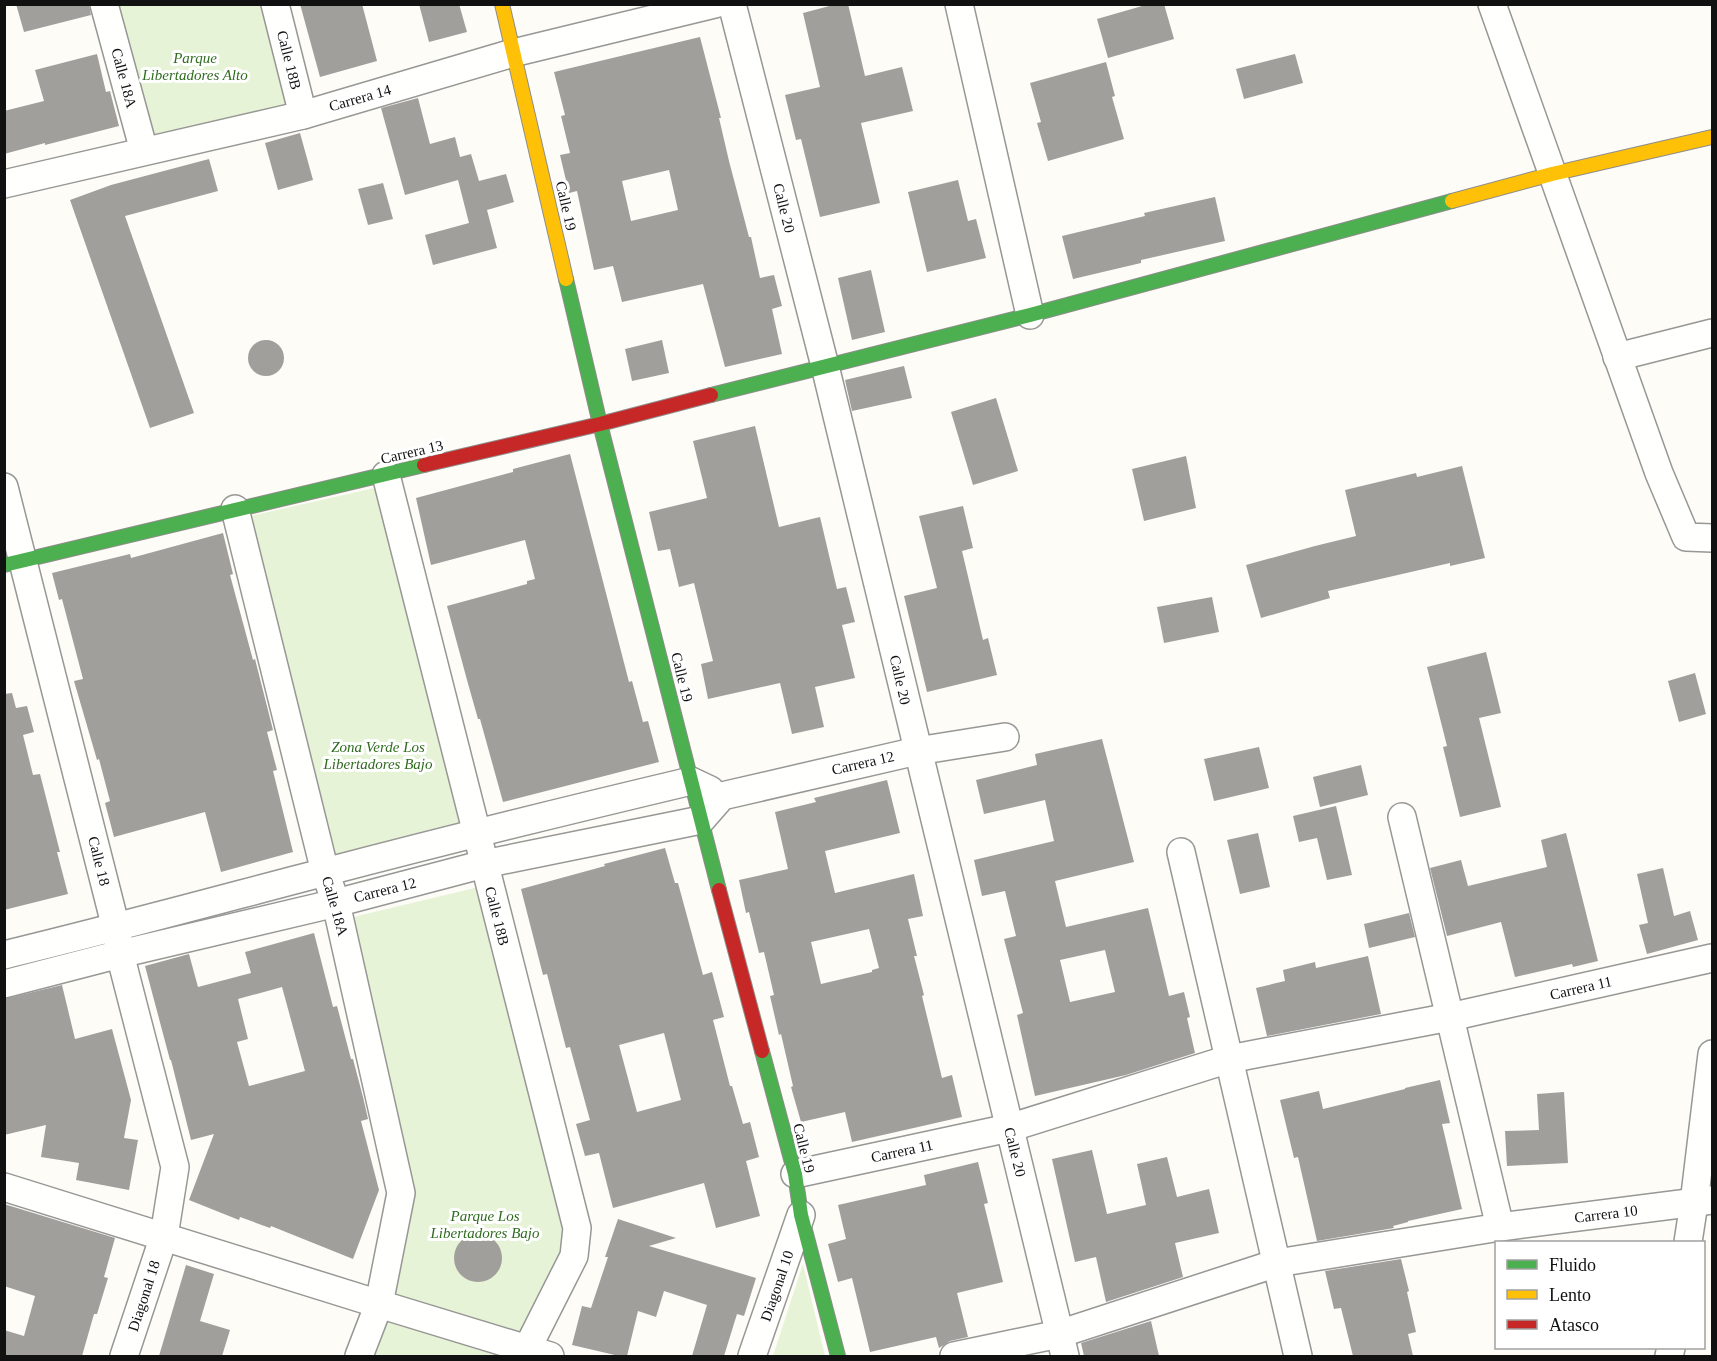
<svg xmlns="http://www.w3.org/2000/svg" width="1717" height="1361" viewBox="0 0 1717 1361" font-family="Georgia,serif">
	<rect width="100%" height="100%" fill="#fdfcf7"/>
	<g fill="#e7f3d7">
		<polygon points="117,5 263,5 288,108 149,141"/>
		<polygon points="379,487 468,830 336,864 246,517"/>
		<polygon points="479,887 569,1232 523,1335 390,1300 411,1191 349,918"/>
		<polygon points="803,1264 825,1356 773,1356"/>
		<polygon points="385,1316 508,1356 373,1356"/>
	</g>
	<g fill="#a19f9c" fill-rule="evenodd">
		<polygon points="16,4 89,4 91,15 24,32"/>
		<polygon points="300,4 362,4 377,61 320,77"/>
		<polygon points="419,4 459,4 467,32 429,42"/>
		<polygon points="837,4 848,4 865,76 902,67 913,111 861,123 880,203 820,217 801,139 796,140 785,95 820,87 803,13"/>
		<polygon points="1149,4 1164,4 1174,39 1108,58 1097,19"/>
		<path d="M700,37L721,118H719L729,161L749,237H751L760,278L774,275L782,306L772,309L782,354L725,367L703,284L622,302L613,266L594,270L577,191L569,193L560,155L570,153L561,116L565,115L554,72ZM669,170L678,210L631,221L622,181Z"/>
		<polygon points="97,54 106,92 110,91 119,126 45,145 45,143 4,154 4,111 44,101 35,70"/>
		<polygon points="1295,54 1303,83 1244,99 1236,69"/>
		<polygon points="1106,62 1115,96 1112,97 1124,139 1048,161 1037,123 1041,122 1030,83"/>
		<polygon points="418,98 430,144 455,137 460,157 471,154 479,181 506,174 514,202 487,210 497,248 433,265 425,235 469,223 458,180 405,195 381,108"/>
		<polygon points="300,133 313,180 278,190 265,143"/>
		<polygon points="209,159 218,191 125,216 194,413 150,428 70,200 111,185"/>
		<polygon points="958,180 968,221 976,219 986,258 927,272 908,192"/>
		<polygon points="383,183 393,219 368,225 358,189"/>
		<polygon points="1215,197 1225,241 1141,260 1141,263 1073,279 1062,236 1145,216 1144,213"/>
		<polygon points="871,270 885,332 852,340 838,278"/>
		<polygon points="662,340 669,373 632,381 625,349"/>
		<circle cx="266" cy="358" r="18"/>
		<polygon points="904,366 912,398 852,411 845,380"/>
		<polygon points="996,398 1018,471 973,485 951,412"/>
		<polygon points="755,426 779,527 820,517 837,589 846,587 855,622 842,625 855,678 815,687 824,727 792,734 780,683 708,699 701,664 713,661 694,583 679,587 670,549 658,551 649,512 707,498 693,441"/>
		<polygon points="570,454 629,682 632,681 643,722 648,721 659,762 503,802 480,719 478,719 467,680 447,606 527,584 527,581 535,579 525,540 431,565 416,498 513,472 513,469"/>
		<polygon points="1186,456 1196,508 1144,521 1132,469"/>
		<polygon points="1462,466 1485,558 1450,566 1450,563 1328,591 1330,598 1261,618 1246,565 1315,546 1356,536 1345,490 1416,473 1417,477"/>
		<polygon points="963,506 973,548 962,551 983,640 988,638 997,675 927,692 904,596 937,588 919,516"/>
		<polygon points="223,533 233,574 230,575 253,660 255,659 273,730 267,732 277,770 273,771 293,852 221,872 205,812 114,837 105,803 110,801 99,759 97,760 74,681 83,679 62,599 59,600 52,573 130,554 131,558"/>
		<polygon points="1212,597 1219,632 1164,643 1157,607"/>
		<polygon points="1486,652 1501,713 1479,718 1501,807 1460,817 1443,747 1447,746 1427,667"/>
		<polygon points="1695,673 1706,714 1679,722 1668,681"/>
		<polygon points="12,693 16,708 27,706 34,732 23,735 33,775 40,774 60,852 57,852 68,894 4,910 4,694"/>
		<path d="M1102,739L1134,862L1055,881L1066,927L1148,908L1169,996L1184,992L1190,1017L1187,1018L1195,1053L1126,1075L1035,1096L1017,1015L1023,1013L1004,939L1016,936L1005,891L982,896L974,860L1054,841L1045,800L984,814L976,780L1037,765L1035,754ZM1105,950L1115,992L1070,1002L1060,960Z"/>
		<polygon points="1259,747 1269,788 1214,801 1204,759"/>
		<polygon points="1361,765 1368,795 1320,807 1313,777"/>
		<path d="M887,780L900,833L825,851L835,893L914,874L923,916L908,919L917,956H914L924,995L922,996L942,1078L952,1075L962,1117L852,1142L845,1112L801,1122L791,1087L793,1086L781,1034L779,1035L770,996L774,995L764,952L759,953L749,912L746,913L739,880L788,869L775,812L816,802L814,798ZM869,929L879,968L872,970V972L821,984L811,942Z"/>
		<polygon points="1336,806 1352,875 1327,880 1317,838 1299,842 1293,816"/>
		<polygon points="1258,833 1270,887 1240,894 1227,840"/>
		<polygon points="1566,833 1598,961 1573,967 1572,964 1515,977 1501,922 1447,936 1430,868 1461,860 1468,886 1547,867 1541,840"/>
		<path d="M665,848L675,883H678L703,975L712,972L724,1017L713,1020L730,1086H732L743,1124L750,1122L759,1157L746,1161L760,1216L716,1228L704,1183L613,1208L599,1153L585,1156L576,1124L590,1120L570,1047L566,1048L547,974L543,975L521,889L605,866L604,864ZM664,1033L681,1100L637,1112L619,1045Z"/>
		<polygon points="1663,868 1674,916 1690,911 1698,940 1647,954 1639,925 1648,923 1637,874"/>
		<polygon points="1409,913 1415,937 1369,948 1364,924"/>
		<path d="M314,933L333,1007L337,1006L351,1059H353L363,1097L368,1119L361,1121L379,1190L353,1259L271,1226L270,1228L240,1217L239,1220L189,1200L214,1134L191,1140L171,1060H170L145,966L189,954L198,987L251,973L245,952ZM282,987L305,1071L249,1086L237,1042L248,1039L238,999Z"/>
		<polygon points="1368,956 1381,1014 1267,1036 1256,988 1285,981 1283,970 1315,962 1316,968"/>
		<polygon points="62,985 75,1039 112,1029 131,1100 124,1138 138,1140 129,1190 76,1180 79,1163 41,1157 46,1125 4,1135 4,999"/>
		<polygon points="1440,1080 1450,1123 1442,1124 1462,1209 1408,1221 1408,1222 1393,1226 1394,1228 1317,1241 1298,1157 1294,1158 1280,1100 1319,1091 1323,1109 1405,1089 1405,1088"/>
		<polygon points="1564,1092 1568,1163 1507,1166 1505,1131 1539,1130 1537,1094"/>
		<polygon points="1092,1150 1107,1214 1146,1205 1137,1164 1167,1157 1177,1197 1209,1189 1219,1233 1175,1243 1183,1277 1106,1302 1096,1257 1075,1262 1052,1159"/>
		<polygon points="978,1162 988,1203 984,1204 1003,1282 957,1293 968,1337 950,1341 939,1348 936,1337 870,1352 852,1278 838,1282 828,1244 846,1239 838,1205 926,1185 924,1175"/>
		<polygon points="4,1204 115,1238 104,1277 108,1278 97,1314 94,1314 82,1356 4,1356 4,1330 24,1336 35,1296 4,1286"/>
		<polygon points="618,1219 676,1238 649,1246 756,1278 744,1316 737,1314 724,1356 692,1356 707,1305 664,1291 656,1317 638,1311 627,1356 619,1356 572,1345 582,1306 591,1308 608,1257 605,1257"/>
		<circle cx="478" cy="1258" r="24"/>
		<polygon points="1401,1259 1409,1291 1407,1292 1416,1332 1408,1334 1413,1356 1353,1356 1341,1308 1334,1309 1325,1271"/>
		<polygon points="186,1265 214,1274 200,1321 230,1330 222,1356 159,1356"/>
		<polygon points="1151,1321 1159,1356 1084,1356 1081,1343"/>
	</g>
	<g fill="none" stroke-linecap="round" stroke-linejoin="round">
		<defs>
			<g id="street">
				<polyline points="104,4 144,151"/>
				<polyline points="275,4 303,115"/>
				<polyline points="732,4 825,366 1065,1356"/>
				<polyline points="959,4 1030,315"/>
				<polyline points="1492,4 1659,473 1686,537 1712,538"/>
				<polyline points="4,184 303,115 513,53 715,4"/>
				<polyline points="1617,357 1712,333"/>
				<polyline points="386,475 577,1228 574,1256 527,1349"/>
				<polyline points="4,487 116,928 120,954 175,1167 164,1236 124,1356"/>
				<polyline points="235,509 325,872 336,903 401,1193 379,1304 359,1356"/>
				<polyline points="1402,817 1500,1227"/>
				<polyline points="1181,852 1298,1356"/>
				<path d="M4,955C112,929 218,900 325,872C447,840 569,810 691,781L710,790"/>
				<polyline points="4,984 120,954 336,903 484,864 701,820 722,796 917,751 1005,737"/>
				<polyline points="795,1174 1009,1128 1229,1059 1450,1017 1712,958"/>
				<polyline points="4,1187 379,1304 550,1356"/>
				<polyline points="1688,1242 1694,1203 1712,1054"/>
				<polyline points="752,1356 801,1215"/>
				<polyline points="954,1356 1059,1334 1277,1263 1500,1227 1712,1200"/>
				<polyline points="1669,1356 1671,1348"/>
			</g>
			<g id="fast">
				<polyline points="566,279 600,424 719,890"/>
				<polyline points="711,395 1030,315 1452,201"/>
				<polyline points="4,565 424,465"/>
				<polyline points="762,1051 795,1174 801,1215 838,1356"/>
			</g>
			<g id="slow">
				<polyline points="502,4 566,279"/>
				<polyline points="1452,201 1552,174 1712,137"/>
			</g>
			<g id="jam">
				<polyline points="424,465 600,424 711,395"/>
				<polyline points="719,890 762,1051"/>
			</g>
		</defs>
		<use href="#street" stroke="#979795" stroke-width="30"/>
		<use href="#fast" stroke="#8e8d8b" stroke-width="16"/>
		<use href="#slow" stroke="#8e8d8b" stroke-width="16"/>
		<use href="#jam" stroke="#8e8d8b" stroke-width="16"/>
		<use href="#street" stroke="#fffffe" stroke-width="27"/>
		<use href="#fast" stroke="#4caf50" stroke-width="14"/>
		<use href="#slow" stroke="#ffc107" stroke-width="14"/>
		<use href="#jam" stroke="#c62828" stroke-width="14"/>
	</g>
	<g text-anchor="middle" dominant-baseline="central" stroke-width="6" stroke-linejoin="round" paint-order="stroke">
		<g font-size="15" font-style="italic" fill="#2f6b1f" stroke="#fff">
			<text x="195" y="58">Parque<tspan x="195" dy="17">Libertadores Alto</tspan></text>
			<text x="378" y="747">Zona Verde Los<tspan x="378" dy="17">Libertadores Bajo</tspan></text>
			<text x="485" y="1216">Parque Los<tspan x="485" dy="17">Libertadores Bajo</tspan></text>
		</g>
		<g font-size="15" fill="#111" stroke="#fff">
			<text transform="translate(289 60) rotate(76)">Calle 18B</text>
			<text transform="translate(124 78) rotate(75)">Calle 18A</text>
			<text transform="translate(360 98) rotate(-16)">Carrera 14</text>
			<text transform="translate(566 206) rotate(77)">Calle 19</text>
			<text transform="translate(784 208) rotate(76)">Calle 20</text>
			<text transform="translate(412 452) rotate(-13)">Carrera 13</text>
			<text transform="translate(682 677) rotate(76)">Calle 19</text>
			<text transform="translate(900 680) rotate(77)">Calle 20</text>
			<text transform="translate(863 763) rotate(-13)">Carrera 12</text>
			<text transform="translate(99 861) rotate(76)">Calle 18</text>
			<text transform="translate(385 890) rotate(-14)">Carrera 12</text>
			<text transform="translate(335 906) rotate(74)">Calle 18A</text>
			<text transform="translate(497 916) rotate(76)">Calle 18B</text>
			<text transform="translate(1581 988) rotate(-13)">Carrera 11</text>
			<text transform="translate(804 1148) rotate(76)">Calle 19</text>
			<text transform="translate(902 1151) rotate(-12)">Carrera 11</text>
			<text transform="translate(1015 1152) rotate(76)">Calle 20</text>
			<text transform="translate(1606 1214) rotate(-7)">Carrera 10</text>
			<text transform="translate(777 1286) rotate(-71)">Diagonal 10</text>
			<text transform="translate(144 1296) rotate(-72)">Diagonal 18</text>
		</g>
	</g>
	<rect width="1717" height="1361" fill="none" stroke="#111111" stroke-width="12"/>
	<rect x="1495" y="1241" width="210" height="108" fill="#ffffff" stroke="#a0a0a0" stroke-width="1.5"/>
	<rect x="1507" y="1260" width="30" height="9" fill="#4caf50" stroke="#a0a0a0" stroke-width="1.5"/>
	<text x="1549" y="1271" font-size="18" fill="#111111">Fluido</text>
	<rect x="1507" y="1290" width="30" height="9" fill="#ffc107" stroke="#a0a0a0" stroke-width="1.5"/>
	<text x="1549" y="1301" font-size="18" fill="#111111">Lento</text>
	<rect x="1507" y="1320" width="30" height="9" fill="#c62828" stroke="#a0a0a0" stroke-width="1.5"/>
	<text x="1549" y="1331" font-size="18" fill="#111111">Atasco</text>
</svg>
